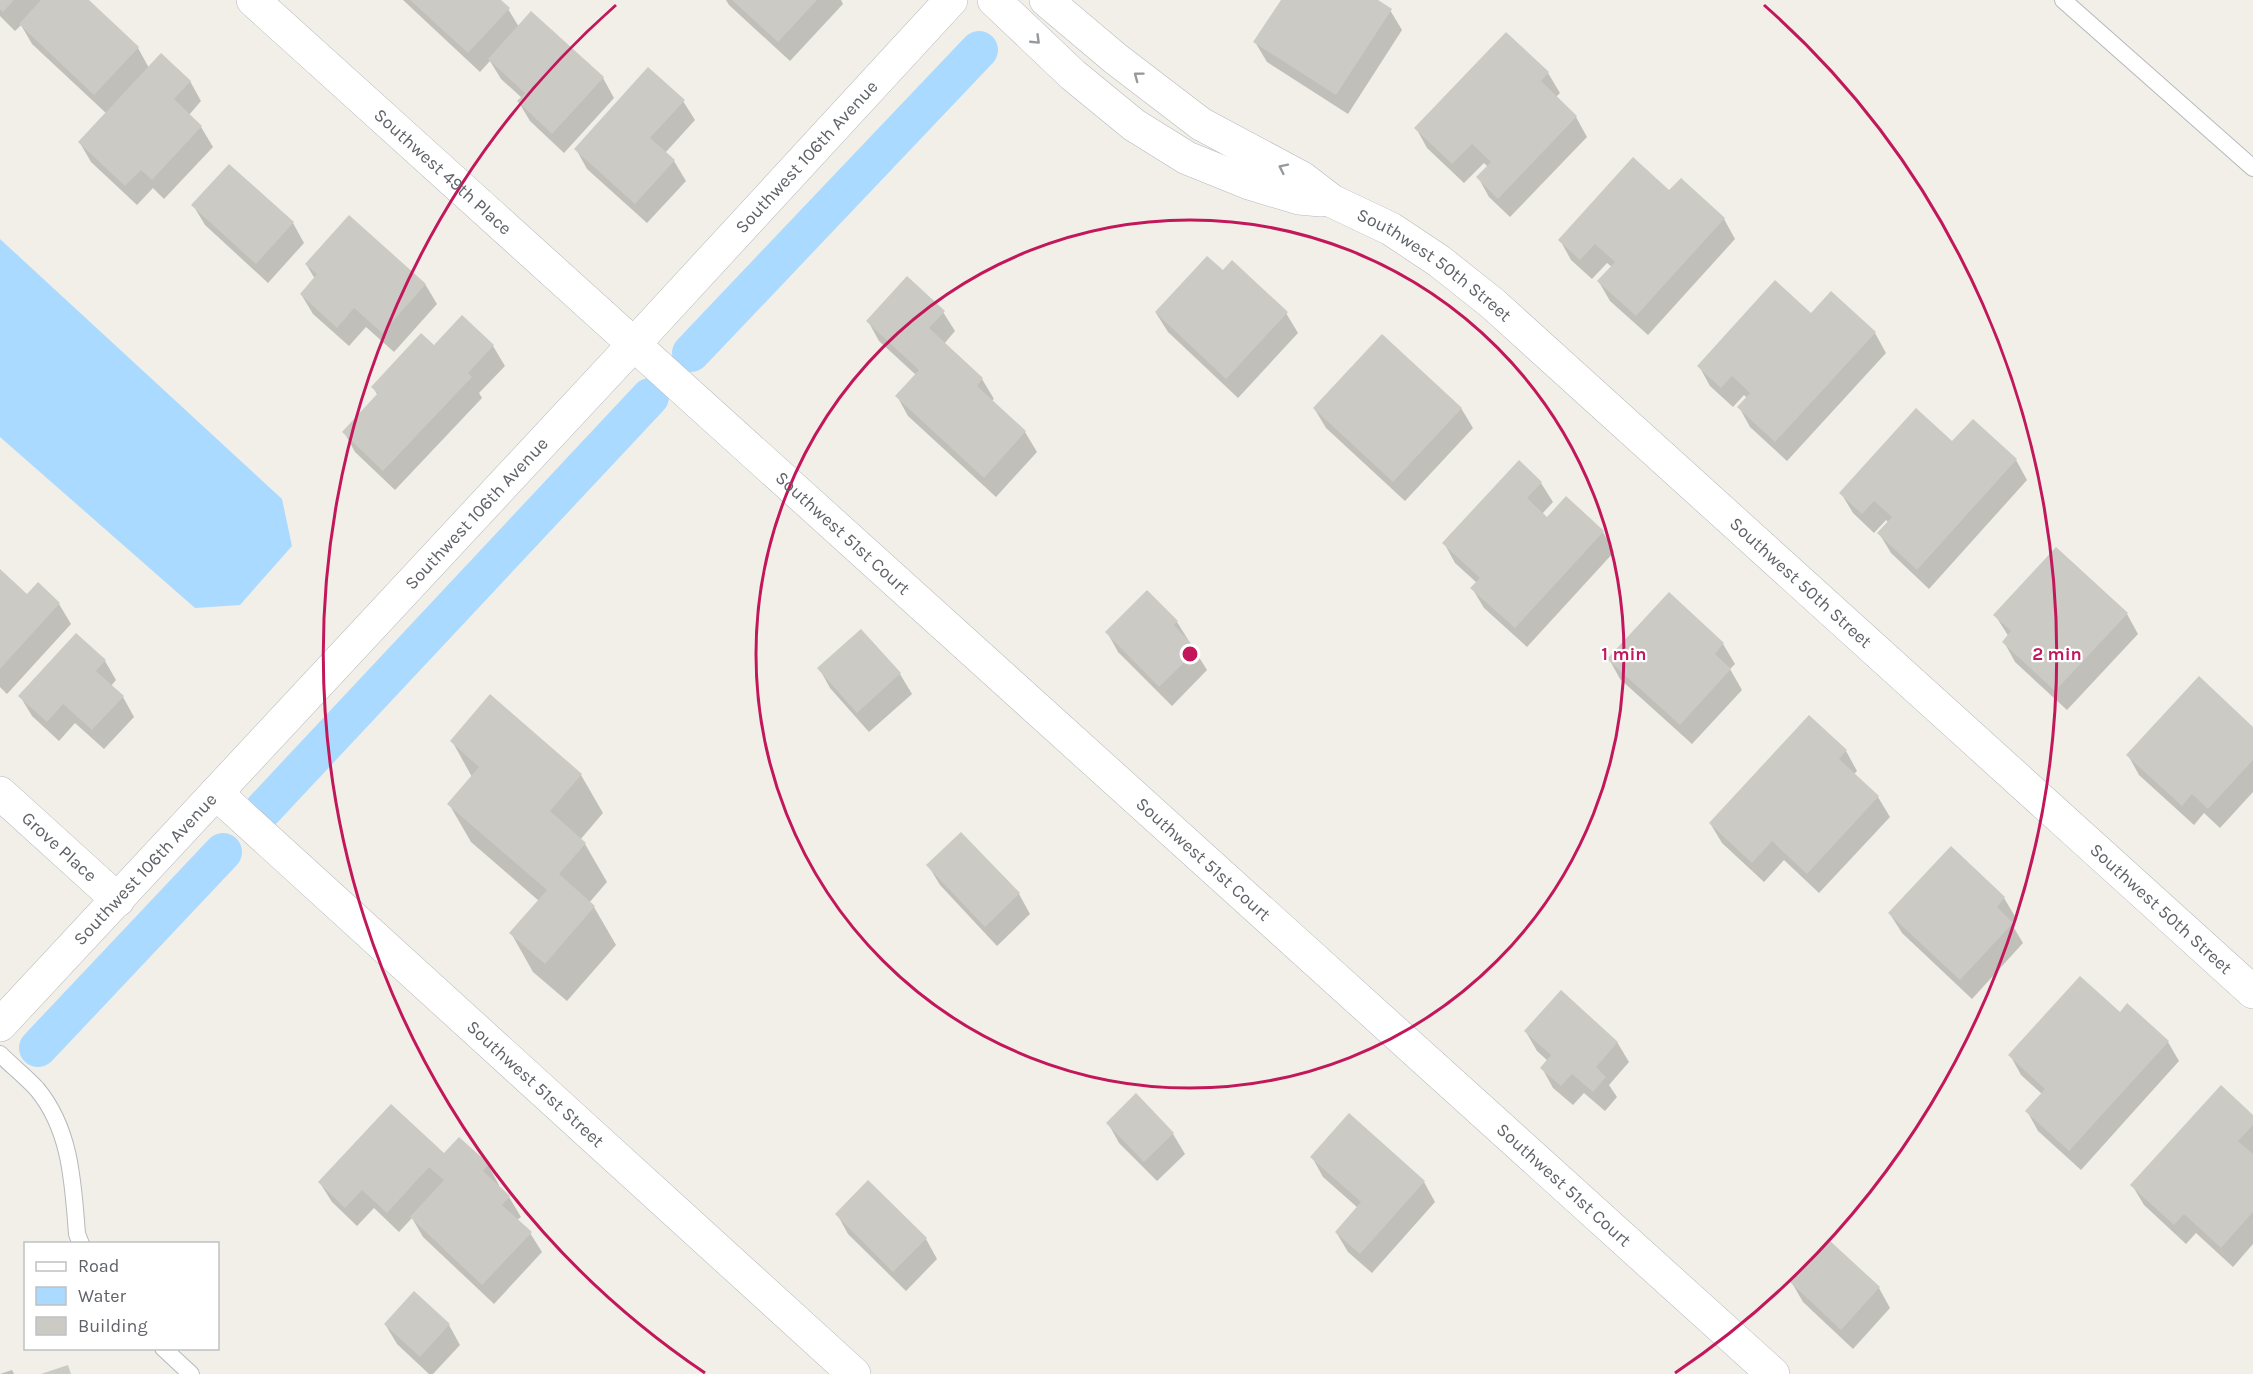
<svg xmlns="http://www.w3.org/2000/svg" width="2253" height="1374" viewBox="0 0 2253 1374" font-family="Karla,sans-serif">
	<rect width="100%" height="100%" fill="#f1efe8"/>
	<polygon fill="#aadaff" points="0,239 282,499 292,546 240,605 195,608 0,437"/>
	<g fill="#0003">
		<polygon points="0,0 86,0 138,48 149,68 190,81 201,101 189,115 201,127 213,147 164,199 153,188 137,205 91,162 80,143 107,114 32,44 21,25 15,31 0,16"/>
		<polygon points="403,0 498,0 508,9 519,27 603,78 614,98 564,153 530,121 518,101 522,98 501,79 490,61 480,72"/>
		<polygon points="726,0 841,0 843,4 790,61 729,5"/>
		<polygon points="1282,0 1375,0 1390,10 1402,30 1348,114 1267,62 1255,42"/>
		<polygon points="1506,34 1548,73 1560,93 1556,97 1576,117 1587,137 1510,217 1489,197 1478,177 1488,167 1484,163 1464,183 1427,148 1416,128"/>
		<polygon points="683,101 695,120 665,153 674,161 686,181 647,223 587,169 576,149"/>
		<polygon points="1669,192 1724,219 1735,239 1648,335 1610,301 1599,282 1612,267 1607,263 1592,279 1571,260 1560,240"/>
		<polygon points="193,205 293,223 304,243 268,283 205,225"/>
		<polygon points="306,264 425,284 437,304 394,352 366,327 349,346 313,314 301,294 315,279"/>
		<polygon points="943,312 955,331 944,344 982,379 994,399 991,401 1025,432 1037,452 996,497 908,416 897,396 916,375 879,341 868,321"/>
		<polygon points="1156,313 1286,313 1298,333 1238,398 1168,332"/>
		<polygon points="1811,315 1875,333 1886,353 1787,461 1750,427 1739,407 1747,398 1744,395 1733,407 1710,386 1699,366"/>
		<polygon points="462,317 493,346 505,366 479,393 482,398 395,490 355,452 344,432 378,396 373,387 434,347"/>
		<polygon points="1314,408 1461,408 1473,428 1405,501 1326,428"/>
		<polygon points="1973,421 2016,460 2027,480 1929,589 1891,553 1879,533 1889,523 1886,520 1874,533 1853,513 1841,493 1952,444"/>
		<polygon points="1541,483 1553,502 1542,514 1547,519 1603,532 1614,552 1527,647 1484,608 1472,588 1477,583 1455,563 1444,543"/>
		<polygon points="0,571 27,596 38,584 59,604 71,624 7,694 0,687"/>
		<polygon points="2127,614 2138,634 2067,710 2015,662 2004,642 2009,637 1995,615"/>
		<polygon points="1177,622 1207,670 1172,706 1118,652 1107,632"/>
		<polygon points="861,631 900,674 912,694 869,732 830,688 819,668"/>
		<polygon points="1723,644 1735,664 1730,669 1742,690 1692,744 1620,679 1609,659"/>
		<polygon points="105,661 116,680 111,686 123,697 134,717 104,749 75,723 59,741 32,716 20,696"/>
		<polygon points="2253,729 2253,792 2220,828 2204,813 2194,825 2139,775 2128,755"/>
		<polygon points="452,741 581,775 603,813 580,840 585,844 607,882 589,903 594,907 616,945 567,1001 533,972 511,933 539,901 471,842 449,804 472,777"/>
		<polygon points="1846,751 1857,771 1854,774 1878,797 1890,817 1819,893 1784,860 1764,882 1722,843 1710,823"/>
		<polygon points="928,865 1019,894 1030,914 997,946 940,885"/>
		<polygon points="2004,898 2016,918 2011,923 2023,943 1972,999 1902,933 1890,914"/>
		<polygon points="2120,1014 2168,1042 2179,1061 2081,1170 2038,1131 2027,1111 2042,1094 2021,1075 2010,1055"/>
		<polygon points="1526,1032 1617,1042 1629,1062 1609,1085 1617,1097 1605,1111 1584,1093 1573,1105 1553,1088 1542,1068 1548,1061 1537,1051"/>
		<polygon points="2253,1117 2253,1244 2233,1267 2196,1233 2186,1244 2144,1205 2132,1185"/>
		<polygon points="1108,1123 1173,1134 1185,1154 1157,1181 1119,1143"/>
		<polygon points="444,1155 488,1165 499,1185 498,1187 509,1197 521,1217 517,1220 530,1233 542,1252 494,1304 423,1237 412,1218 399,1232 374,1208 357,1226 332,1202 320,1183"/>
		<polygon points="1312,1157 1424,1182 1435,1202 1372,1273 1348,1252 1336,1232 1358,1208 1323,1177"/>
		<polygon points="868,1182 926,1239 937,1259 906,1291 848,1234 837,1214"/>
		<polygon points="1829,1242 1879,1288 1890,1308 1853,1349 1803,1302 1792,1283"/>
		<polygon points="385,1324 449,1325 460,1345 433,1374 429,1374 397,1344"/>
		<polygon points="12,1370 14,1374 0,1374"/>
	</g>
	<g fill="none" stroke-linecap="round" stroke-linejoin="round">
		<g stroke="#aadaff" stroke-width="38">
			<polyline points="691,353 979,50"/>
			<polyline points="264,809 650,397"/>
			<polyline points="38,1048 223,852"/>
		</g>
	</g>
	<g fill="#cccac5">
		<polygon points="0,0 14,0 3,12 0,9"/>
		<polygon points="41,0 89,0 139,47 94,95 19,24"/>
		<polygon points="410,0 501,0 510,8 468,53"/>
		<polygon points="732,0 817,0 778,42"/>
		<polygon points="1281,0 1378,0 1392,9 1336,95 1253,42"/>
		<polygon points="531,11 604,77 552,134 517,101 525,93 488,59"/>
		<polygon points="1506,32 1549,72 1541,81 1577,116 1498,199 1476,177 1491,162 1472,144 1452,164 1414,128"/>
		<polygon points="161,53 191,81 174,99 202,126 152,180 141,170 125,186 78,142"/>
		<polygon points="648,67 685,100 650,138 675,160 635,204 574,149"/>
		<polygon points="1633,157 1669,190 1681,178 1725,218 1636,316 1597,281 1615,262 1595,244 1580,260 1558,240"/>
		<polygon points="229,164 294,222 256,264 191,205"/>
		<polygon points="349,215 426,284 382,333 354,308 337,328 300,294 317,274 305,264"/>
		<polygon points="1207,256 1223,270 1232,260 1288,312 1226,379 1155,312"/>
		<polygon points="907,276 945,311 929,328 983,378 977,386 1026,431 984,478 895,396 919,370 866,321"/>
		<polygon points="1775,280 1811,313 1831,291 1876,332 1775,442 1737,407 1750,393 1732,376 1721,388 1697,366"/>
		<polygon points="462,315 494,345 468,373 472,377 383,471 342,432 378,393 371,387 421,333 434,345"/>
		<polygon points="1382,334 1462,408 1393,482 1313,408"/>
		<polygon points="1916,408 1952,441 1973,419 2017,459 1917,570 1877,533 1892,517 1874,501 1862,514 1839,493"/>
		<polygon points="1519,460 1542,482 1527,498 1547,517 1566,496 1604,531 1515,628 1470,588 1480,578 1442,543"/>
		<polygon points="2056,547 2128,613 2055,691 2002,642 2011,631 1993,615"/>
		<polygon points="0,569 27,594 38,582 60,603 0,669"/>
		<polygon points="1147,590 1178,621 1174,625 1197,650 1159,687 1105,632"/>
		<polygon points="1669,592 1724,643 1715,654 1731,669 1680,725 1607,659"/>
		<polygon points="861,629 901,673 857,713 817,668"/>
		<polygon points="76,633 106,660 96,671 124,696 92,730 63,704 47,722 18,696"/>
		<polygon points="2199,676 2253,727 2253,760 2208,809 2192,794 2182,806 2126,755"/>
		<polygon points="490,694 582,774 550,811 586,843 559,874 595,906 545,964 509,933 547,890 447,804 479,767 450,741"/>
		<polygon points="1809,715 1847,750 1839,759 1879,796 1807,874 1772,841 1752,863 1709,823"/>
		<polygon points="961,832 1020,893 985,927 926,865"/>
		<polygon points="1951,846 2005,897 1997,907 2013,923 1960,980 1888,913"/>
		<polygon points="2080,976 2120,1012 2127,1003 2169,1041 2069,1151 2025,1111 2045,1089 2008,1055"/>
		<polygon points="1561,990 1618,1042 1596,1067 1606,1077 1593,1092 1572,1074 1561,1086 1540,1068 1551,1055 1524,1031"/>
		<polygon points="2221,1085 2253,1115 2253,1125 2238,1141 2253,1154 2253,1212 2221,1248 2184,1214 2174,1225 2130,1185"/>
		<polygon points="1136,1093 1174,1133 1144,1162 1106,1123"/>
		<polygon points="391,1104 444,1153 459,1137 489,1164 483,1171 510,1196 502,1205 532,1232 482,1285 410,1217 444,1180 429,1167 387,1213 362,1190 345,1208 318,1182"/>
		<polygon points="1349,1113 1425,1181 1360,1254 1335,1232 1361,1202 1310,1157"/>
		<polygon points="868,1180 927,1238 893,1272 835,1214"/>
		<polygon points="1829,1240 1880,1287 1841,1330 1790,1282"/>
		<polygon points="414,1291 450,1324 420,1357 384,1324"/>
		<polygon points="68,1365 71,1374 41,1374"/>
	</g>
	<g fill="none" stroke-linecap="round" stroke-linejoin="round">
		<defs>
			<g id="lane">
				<polyline points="2063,0 2253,168"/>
				<path d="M0,1054C12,1066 26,1077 37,1089C71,1130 73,1183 77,1234L81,1244"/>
				<polyline points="163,1348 191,1374"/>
			</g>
			<g id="street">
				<path id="s1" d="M253,0L1773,1374"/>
				<polyline points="994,0 1073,75 1134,125 1187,158 1249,183 1299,198 1321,200"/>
				<path id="s2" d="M1046,0L1116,59L1201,124L1302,178L1332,201L1391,229L1439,261L1492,303L2253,992"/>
				<path id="s3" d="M0,793L118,900"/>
				<path id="s4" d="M216,793L854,1374"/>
				<path id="s5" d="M0,1025L635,343L951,0"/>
			</g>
		</defs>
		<use href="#lane" stroke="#b5b8bc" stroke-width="18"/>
		<use href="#street" stroke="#b5b8bc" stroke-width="34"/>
		<use href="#lane" stroke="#fff" stroke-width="16"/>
		<use href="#street" stroke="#fff" stroke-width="33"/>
	</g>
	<defs><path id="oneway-chevron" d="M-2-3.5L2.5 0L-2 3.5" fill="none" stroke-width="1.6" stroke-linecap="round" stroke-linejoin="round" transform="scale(1.5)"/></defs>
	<g stroke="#979a9d">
		<use href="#oneway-chevron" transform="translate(1036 40) rotate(44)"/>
		<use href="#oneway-chevron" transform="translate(1138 76) rotate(-143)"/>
		<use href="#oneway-chevron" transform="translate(1283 168) rotate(-154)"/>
	</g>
	<g fill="none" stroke="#c2185b" stroke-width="3">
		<circle cx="1190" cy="654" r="434"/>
		<path d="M705 1373A867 867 0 0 1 616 5M1764 5A867 867 0 0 1 1675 1373"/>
	</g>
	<g text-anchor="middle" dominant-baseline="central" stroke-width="4.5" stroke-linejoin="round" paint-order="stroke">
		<g font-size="18" fill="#5f6368" stroke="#fff">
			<text stroke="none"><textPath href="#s5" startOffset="1185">Southwest 106th Avenue</textPath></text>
			<text stroke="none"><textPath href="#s1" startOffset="256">Southwest 49th Place</textPath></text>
			<text stroke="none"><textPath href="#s2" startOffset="472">Southwest 50th Street</textPath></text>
			<text stroke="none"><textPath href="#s5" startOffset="699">Southwest 106th Avenue</textPath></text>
			<text stroke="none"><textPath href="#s1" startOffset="795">Southwest 51st Court</textPath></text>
			<text stroke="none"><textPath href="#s2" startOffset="958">Southwest 50th Street</textPath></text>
			<text stroke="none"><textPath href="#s3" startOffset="80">Grove Place</textPath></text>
			<text stroke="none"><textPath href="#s1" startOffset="1281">Southwest 51st Court</textPath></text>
			<text stroke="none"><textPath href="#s5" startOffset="213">Southwest 106th Avenue</textPath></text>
			<text stroke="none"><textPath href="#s2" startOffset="1444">Southwest 50th Street</textPath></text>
			<text stroke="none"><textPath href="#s4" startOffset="432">Southwest 51st Street</textPath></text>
			<text stroke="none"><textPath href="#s1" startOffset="1767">Southwest 51st Court</textPath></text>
		</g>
	</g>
	<circle cx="1190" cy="654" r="9" fill="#c2185b" stroke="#fff" stroke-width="3"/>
	<g font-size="18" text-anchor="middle" font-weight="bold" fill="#c2185b" stroke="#fff" stroke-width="4.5" stroke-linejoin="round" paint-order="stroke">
		<text x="1624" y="660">1 min</text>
		<text x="2057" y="660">2 min</text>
	</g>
	<rect x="24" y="1242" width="195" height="108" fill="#ffffff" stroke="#bfc1c3" stroke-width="1.5"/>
	<rect x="36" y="1262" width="30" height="9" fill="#ffffff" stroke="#bfc1c3" stroke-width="1.5"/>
	<text x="78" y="1272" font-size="18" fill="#5f6368">Road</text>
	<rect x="36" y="1287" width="30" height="18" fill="#aadaff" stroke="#bfc1c3" stroke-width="1.5"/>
	<text x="78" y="1302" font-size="18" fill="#5f6368">Water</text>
	<rect x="36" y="1317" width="30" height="18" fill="#cccac5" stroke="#bfc1c3" stroke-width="1.5"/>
	<text x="78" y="1332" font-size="18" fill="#5f6368">Building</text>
</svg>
